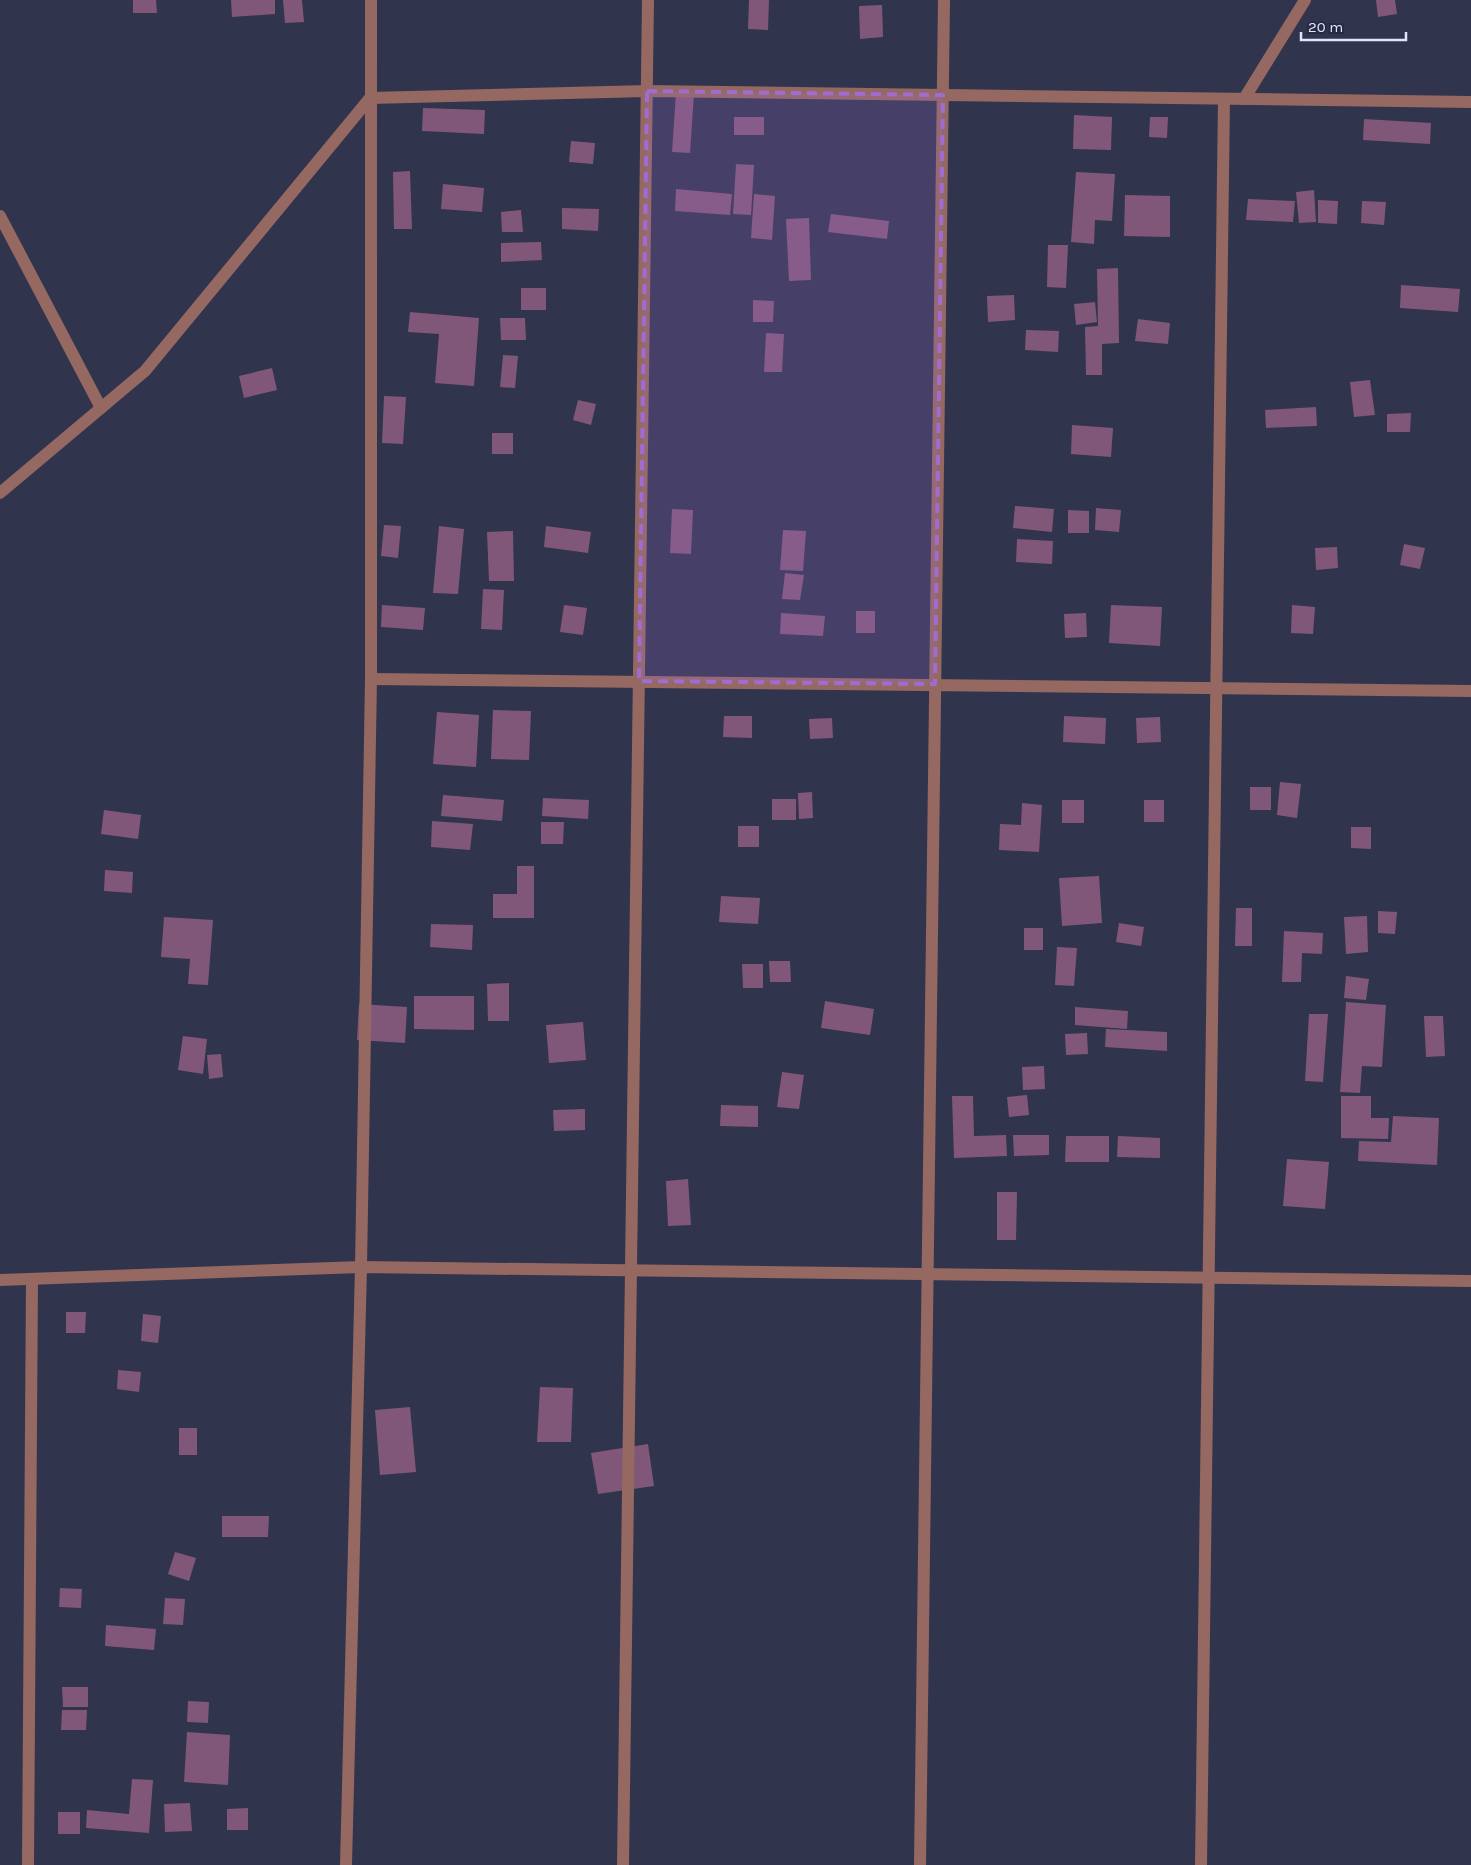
<svg xmlns="http://www.w3.org/2000/svg" width="1471" height="1865" viewBox="0 0 1471 1865" font-family="Karla,sans-serif">
	<rect width="100%" height="100%" fill="#30344d"/>
	<g fill="#815779">
		<polygon points="133,0 156,0 157,13 133,13"/>
		<polygon points="231,0 275,0 275,14 232,17"/>
		<polygon points="283,0 302,0 304,22 285,23"/>
		<polygon points="749,0 769,0 768,30 748,29"/>
		<polygon points="1376,0 1395,0 1397,14 1378,17"/>
		<polygon points="882,5 883,37 860,39 859,6"/>
		<polygon points="676,93 694,94 690,153 672,152"/>
		<polygon points="423,108 485,110 484,134 422,131"/>
		<polygon points="1074,115 1112,117 1111,150 1073,149"/>
		<rect x="734" y="117" width="30" height="18"/>
		<polygon points="1150,117 1168,117 1167,138 1149,137"/>
		<polygon points="1364,119 1431,123 1430,144 1363,140"/>
		<polygon points="571,141 595,143 593,164 569,162"/>
		<polygon points="736,164 754,165 751,215 733,214"/>
		<polygon points="410,171 412,229 394,229 393,172"/>
		<polygon points="1076,172 1115,174 1112,221 1095,220 1094,244 1071,242"/>
		<polygon points="443,184 484,188 482,212 441,209"/>
		<polygon points="676,189 732,194 730,215 675,211"/>
		<polygon points="1314,190 1316,222 1299,223 1296,192"/>
		<polygon points="754,194 775,196 772,240 751,238"/>
		<polygon points="1125,195 1170,196 1170,237 1124,236"/>
		<polygon points="1248,199 1295,201 1293,222 1246,220"/>
		<polygon points="1318,200 1338,201 1337,224 1318,223"/>
		<polygon points="1362,201 1386,202 1384,225 1361,223"/>
		<polygon points="562,208 599,209 598,231 562,229"/>
		<polygon points="521,210 523,232 502,232 501,212"/>
		<polygon points="831,214 889,221 887,239 828,232"/>
		<polygon points="809,218 811,280 789,281 786,219"/>
		<polygon points="541,242 542,260 501,262 501,243"/>
		<polygon points="1048,245 1068,245 1066,288 1047,287"/>
		<polygon points="1118,268 1119,343 1102,344 1102,375 1086,375 1085,327 1098,326 1097,269"/>
		<polygon points="1401,285 1460,289 1458,312 1400,308"/>
		<rect x="521" y="288" width="25" height="22"/>
		<polygon points="1014,295 1015,320 988,322 987,296"/>
		<polygon points="753,300 774,301 773,322 753,322"/>
		<polygon points="1095,302 1097,322 1076,325 1074,304"/>
		<polygon points="410,312 479,318 474,386 435,383 439,334 408,332"/>
		<polygon points="500,318 525,318 526,340 501,340"/>
		<polygon points="1138,319 1170,323 1168,344 1135,341"/>
		<polygon points="1026,330 1059,331 1058,352 1025,350"/>
		<polygon points="766,333 784,334 782,372 764,372"/>
		<polygon points="503,355 518,356 515,388 500,387"/>
		<polygon points="272,368 277,390 244,398 239,376"/>
		<polygon points="1370,380 1375,415 1354,417 1350,382"/>
		<polygon points="384,396 406,397 403,444 382,443"/>
		<polygon points="578,400 596,404 591,425 573,420"/>
		<polygon points="1316,407 1317,426 1266,428 1265,410"/>
		<polygon points="1411,413 1410,432 1387,432 1387,414"/>
		<polygon points="1072,425 1113,428 1111,457 1071,454"/>
		<rect x="492" y="433" width="21" height="21"/>
		<polygon points="1015,506 1054,509 1052,532 1013,528"/>
		<polygon points="1096,508 1121,510 1119,532 1095,530"/>
		<polygon points="672,509 693,510 691,554 670,553"/>
		<polygon points="1068,510 1089,511 1089,533 1068,533"/>
		<polygon points="384,525 401,526 398,558 381,556"/>
		<polygon points="439,526 464,529 458,594 433,593"/>
		<polygon points="546,526 591,532 588,553 544,547"/>
		<polygon points="783,530 806,531 803,571 780,570"/>
		<polygon points="513,531 514,581 489,581 487,532"/>
		<polygon points="1017,539 1053,541 1052,564 1016,562"/>
		<polygon points="1404,544 1425,548 1420,569 1400,565"/>
		<polygon points="1337,547 1338,568 1316,570 1315,548"/>
		<polygon points="785,573 804,575 800,600 782,599"/>
		<polygon points="483,589 504,590 502,630 481,629"/>
		<polygon points="382,605 425,608 423,630 381,627"/>
		<polygon points="564,605 587,608 583,635 560,632"/>
		<polygon points="1111,605 1162,607 1160,646 1109,643"/>
		<polygon points="1292,605 1315,607 1313,634 1291,633"/>
		<rect x="856" y="611" width="19" height="22"/>
		<polygon points="781,613 825,616 823,636 780,634"/>
		<polygon points="1086,613 1087,637 1065,638 1064,614"/>
		<polygon points="493,710 531,711 529,760 491,759"/>
		<polygon points="437,712 479,715 476,767 433,764"/>
		<polygon points="724,716 752,716 752,738 723,737"/>
		<polygon points="1064,716 1106,718 1105,744 1063,742"/>
		<polygon points="1160,717 1161,742 1137,743 1136,718"/>
		<polygon points="832,718 833,738 810,739 809,719"/>
		<polygon points="1280,782 1301,784 1297,818 1277,815"/>
		<rect x="1250" y="787" width="21" height="23"/>
		<polygon points="812,792 813,818 799,819 798,793"/>
		<polygon points="443,795 504,800 502,821 441,816"/>
		<polygon points="543,798 589,800 588,819 542,816"/>
		<rect x="772" y="799" width="24" height="21"/>
		<rect x="1062" y="800" width="22" height="23"/>
		<rect x="1144" y="800" width="20" height="22"/>
		<polygon points="1022,803 1042,805 1039,852 999,850 1000,824 1021,825"/>
		<polygon points="104,810 141,815 138,839 101,834"/>
		<polygon points="432,821 473,824 470,850 431,847"/>
		<polygon points="541,822 564,822 563,844 541,844"/>
		<rect x="738" y="826" width="21" height="21"/>
		<polygon points="1351,827 1371,827 1371,849 1351,848"/>
		<polygon points="517,866 534,866 534,918 493,918 493,894 517,894"/>
		<polygon points="105,870 133,872 132,893 104,891"/>
		<polygon points="1099,876 1102,923 1062,926 1059,878"/>
		<polygon points="721,896 760,898 758,924 719,922"/>
		<polygon points="1236,908 1252,908 1252,946 1235,946"/>
		<polygon points="1378,911 1397,912 1395,934 1378,933"/>
		<polygon points="1367,916 1368,952 1346,954 1344,917"/>
		<polygon points="164,917 213,920 208,985 188,984 190,959 161,957"/>
		<polygon points="1119,923 1144,927 1141,946 1116,942"/>
		<polygon points="431,924 473,925 472,950 430,947"/>
		<rect x="1024" y="928" width="19" height="22"/>
		<polygon points="1284,931 1323,933 1322,954 1302,953 1301,982 1282,982"/>
		<polygon points="1057,947 1077,948 1074,986 1055,985"/>
		<polygon points="769,961 790,961 791,982 770,982"/>
		<polygon points="742,964 763,964 763,988 743,988"/>
		<polygon points="1346,976 1369,979 1366,1000 1344,998"/>
		<polygon points="509,983 509,1021 488,1021 487,984"/>
		<polygon points="414,996 474,996 474,1030 414,1029"/>
		<polygon points="825,1001 874,1009 870,1035 821,1028"/>
		<polygon points="1346,1002 1386,1005 1382,1067 1362,1066 1360,1093 1340,1092"/>
		<polygon points="359,1004 407,1007 405,1043 357,1040"/>
		<polygon points="1075,1007 1128,1011 1127,1029 1075,1025"/>
		<polygon points="1309,1014 1328,1014 1323,1082 1305,1081"/>
		<polygon points="1424,1016 1443,1016 1445,1056 1426,1057"/>
		<polygon points="583,1022 586,1060 549,1063 546,1025"/>
		<polygon points="1106,1029 1167,1032 1167,1051 1105,1047"/>
		<polygon points="1087,1033 1088,1054 1066,1055 1065,1034"/>
		<polygon points="183,1036 207,1039 203,1074 178,1070"/>
		<polygon points="221,1054 223,1077 209,1079 207,1055"/>
		<polygon points="1044,1066 1045,1089 1023,1090 1022,1067"/>
		<polygon points="782,1072 804,1075 799,1109 777,1107"/>
		<polygon points="1027,1095 1029,1115 1009,1117 1007,1097"/>
		<polygon points="952,1096 973,1096 974,1136 1006,1135 1007,1156 954,1158"/>
		<polygon points="1341,1096 1371,1096 1371,1118 1389,1118 1388,1139 1341,1138"/>
		<polygon points="721,1105 758,1106 758,1127 720,1126"/>
		<polygon points="585,1109 585,1130 554,1131 553,1110"/>
		<polygon points="1393,1116 1439,1118 1437,1165 1358,1161 1359,1141 1391,1142"/>
		<polygon points="1013,1135 1049,1135 1049,1155 1014,1156"/>
		<polygon points="1066,1136 1109,1136 1109,1162 1065,1162"/>
		<polygon points="1118,1136 1160,1138 1160,1158 1117,1157"/>
		<polygon points="1287,1159 1329,1162 1325,1209 1283,1206"/>
		<polygon points="688,1179 691,1225 668,1226 666,1181"/>
		<polygon points="997,1192 1017,1192 1016,1240 997,1240"/>
		<polygon points="66,1312 86,1312 85,1333 66,1333"/>
		<polygon points="143,1314 161,1316 158,1343 141,1341"/>
		<polygon points="118,1370 141,1372 139,1392 117,1389"/>
		<polygon points="540,1387 573,1388 571,1442 537,1442"/>
		<polygon points="410,1407 416,1472 380,1475 375,1410"/>
		<rect x="179" y="1428" width="18" height="27"/>
		<polygon points="648,1444 654,1486 598,1494 591,1453"/>
		<polygon points="222,1516 269,1516 268,1537 222,1537"/>
		<polygon points="175,1552 196,1558 189,1581 168,1574"/>
		<polygon points="60,1588 82,1589 81,1608 59,1607"/>
		<polygon points="165,1598 185,1599 183,1625 163,1624"/>
		<polygon points="106,1625 156,1629 154,1650 105,1646"/>
		<polygon points="62,1687 88,1687 88,1707 63,1707"/>
		<polygon points="188,1701 209,1702 208,1723 187,1722"/>
		<polygon points="62,1710 87,1710 86,1730 61,1730"/>
		<polygon points="187,1732 230,1735 228,1785 184,1782"/>
		<polygon points="132,1779 153,1780 149,1833 86,1828 87,1810 129,1814"/>
		<polygon points="190,1803 192,1831 165,1832 164,1804"/>
		<polygon points="248,1808 248,1830 227,1830 227,1809"/>
		<rect x="58" y="1812" width="22" height="22"/>
	</g>
	<g fill="none" stroke-linecap="round" stroke-linejoin="round">
		<g stroke="#956861" stroke-width="12">
			<polyline points="1244,99 1305,0"/>
			<polyline points="0,216 101,408"/>
			<polyline points="0,493 145,371 370,98 647,91 1471,102"/>
			<polyline points="371,679 1471,691"/>
			<polyline points="0,1280 361,1267 1471,1281"/>
			<polyline points="28,1865 32,1279"/>
			<polyline points="346,1865 361,1267 371,679 371,0"/>
			<polyline points="623,1865 648,0"/>
			<polyline points="920,1865 944,0"/>
			<polyline points="1201,1865 1224,99"/>
		</g>
	</g>
	<path fill="#9f6dd2" fill-opacity="0.2" stroke="#9f6dd2" stroke-width="4" stroke-dasharray="10 6" stroke-linejoin="round" d="M647,91L943,95L935,684L639,681Z"/>
	<path d="M1301 32v8h105v-8" fill="none" stroke="#e2e5f6" stroke-width="2.5"/>
	<text x="1308" y="32" font-size="15" fill="#e2e5f6" stroke="#262a42" stroke-width="4" paint-order="stroke">20 m</text>
</svg>
